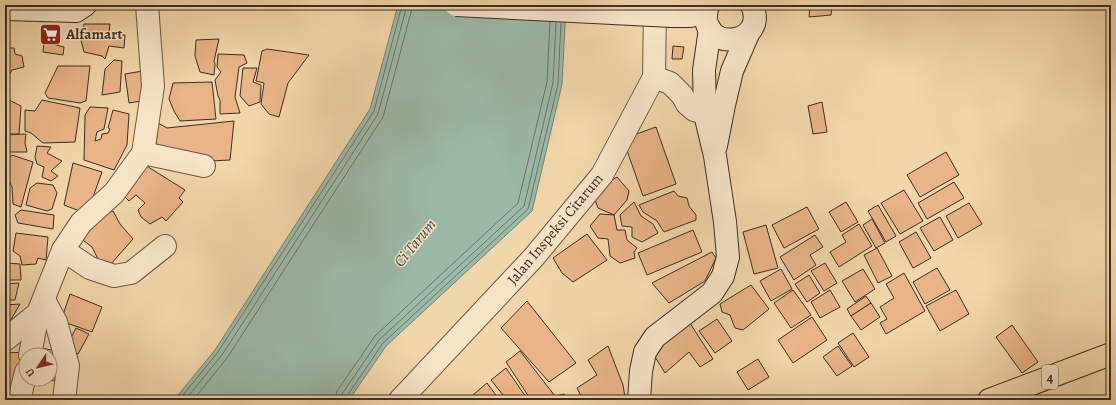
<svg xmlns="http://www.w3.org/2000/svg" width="1116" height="405" viewBox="0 0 1116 405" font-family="Alegreya,serif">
	<rect width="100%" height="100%" fill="#f1d6a9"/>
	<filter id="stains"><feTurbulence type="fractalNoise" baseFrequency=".005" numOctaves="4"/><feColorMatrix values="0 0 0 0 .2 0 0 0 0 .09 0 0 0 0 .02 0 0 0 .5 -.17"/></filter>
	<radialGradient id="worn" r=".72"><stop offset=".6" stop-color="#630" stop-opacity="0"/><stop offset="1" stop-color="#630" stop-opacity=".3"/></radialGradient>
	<polygon fill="#9bb9a8" stroke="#758174" points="398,5 566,5 562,84 532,211 386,346 349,400 174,400 215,350 370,109"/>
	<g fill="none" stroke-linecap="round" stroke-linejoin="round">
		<g stroke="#6b7468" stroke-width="1">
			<polyline points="179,400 218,352 374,111 402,5"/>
			<polyline points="185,400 222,355 378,114 407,5"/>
			<polyline points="193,400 227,358 383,117 413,5"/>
			<polyline points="335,400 337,391 375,336 518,203 547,82 550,22"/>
			<polyline points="341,400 342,394 379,340 524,206 553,83 556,22"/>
			<polyline points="346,400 347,396 383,343 528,209 558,84 561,22"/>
		</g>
	</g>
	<g fill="#e9b487" stroke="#3b2e27">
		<polygon points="810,5 832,5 831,15 809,17"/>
		<polygon points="84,24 110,24 109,33 111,35 125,35 124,48 109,46 105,59 102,56 84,52 81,40"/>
		<polygon points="219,39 214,61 215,64 214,75 200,72 195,56 196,40"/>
		<polygon points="44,42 64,47 63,55 43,52"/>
		<polygon points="673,46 684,47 682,59 672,59"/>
		<polygon points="5,48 14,48 15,54 22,56 24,67 12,70 5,82"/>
		<polygon points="267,49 309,55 288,83 279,117 269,114 261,104 264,83 256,81 262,51"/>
		<polygon points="218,54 244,55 247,63 239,67 235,97 240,113 220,114 220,100 218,96 215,80 221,72 217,67"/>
		<polygon points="114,60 122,61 120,92 102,95 105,69"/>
		<polygon points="58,66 90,66 86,101 80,103 48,98 45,93"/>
		<polygon points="243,68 257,68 253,82 261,85 260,102 249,106 240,96"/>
		<polygon points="143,71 141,101 129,103 125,74"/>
		<polygon points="212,82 216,119 180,121 174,111 169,99 173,83"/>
		<polygon points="5,98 21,106 19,134 5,134"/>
		<polygon points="42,100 80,108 75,142 43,143 31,133 25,131 25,110 35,111"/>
		<polygon points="822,102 827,132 813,134 808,106"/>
		<polygon points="90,107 108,108 104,129 97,132 95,141 101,139 102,134 108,133 110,129 108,128 113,110 129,114 127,145 114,170 84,160 85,115"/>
		<polygon points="234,121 230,160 210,161 156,145 158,123 167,128"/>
		<polygon points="656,127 676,184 643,196 623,139"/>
		<polygon points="26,134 25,143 27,152 7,152 5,151 6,135"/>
		<polygon points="37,146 51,147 47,153 62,161 51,171 58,176 51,181 42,177 44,167 37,164 35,157"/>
		<polygon points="946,152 959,175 920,197 907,175"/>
		<polygon points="12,155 33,162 21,207 13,204 12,187 5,172 6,159"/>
		<polygon points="73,163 102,172 93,197 82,212 64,205"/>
		<polygon points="145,165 185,190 179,198 183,202 166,221 162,217 150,224 141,217 138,210 145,203 136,195 129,201 124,196"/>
		<polygon points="617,177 629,191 627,200 614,215 598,208 594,197 612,180"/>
		<polygon points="5,179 8,205 5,206"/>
		<polygon points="954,182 964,198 927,219 918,203"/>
		<polygon points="37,183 53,185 57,193 52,209 47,211 26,205 30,188"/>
		<polygon points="904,190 923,221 900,234 881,203"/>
		<polygon points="674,191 678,196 687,198 689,206 696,215 696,220 664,232 657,221 643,212 639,205"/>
		<polygon points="634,202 641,216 653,224 658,233 642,242 632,237 632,227 622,226 620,215"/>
		<polygon points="846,202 858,222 841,232 829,212"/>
		<polygon points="969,203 982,224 958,238 946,216"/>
		<polygon points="878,205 896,236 886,242 868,211"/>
		<polygon points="807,207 819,229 784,248 772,225"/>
		<polygon points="21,210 54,215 53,229 18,223 15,215"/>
		<polygon points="113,211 120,224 133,239 111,264 98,259 92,247 79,237 103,214"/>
		<polygon points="600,214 614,215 617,230 625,230 627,240 637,248 634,252 635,258 620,263 610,256 608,239 598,238 590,226"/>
		<polygon points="940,217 953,240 934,251 920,228"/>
		<polygon points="872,219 885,243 876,248 863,225"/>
		<polygon points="859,224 872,246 839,267 830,252 846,242 842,235"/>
		<polygon points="766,225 778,268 754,274 743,232"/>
		<polygon points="693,230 702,252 647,275 638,253"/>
		<polygon points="916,232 931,258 913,268 899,242"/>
		<polygon points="16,233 48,237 46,260 38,258 36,264 22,265 20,256 13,251"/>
		<polygon points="587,234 607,260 573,282 562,273 553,258"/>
		<polygon points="815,235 823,247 810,255 816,265 794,280 780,257"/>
		<polygon points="877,248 892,276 878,283 864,255"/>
		<polygon points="5,249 6,249 6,263 20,264 21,280 5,280"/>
		<polygon points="712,252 716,258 705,281 669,303 652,283"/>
		<polygon points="825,263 837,283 824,291 811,271"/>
		<polygon points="937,268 950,290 925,304 913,282"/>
		<polygon points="781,269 792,289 771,301 760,281"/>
		<polygon points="863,269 875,289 855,302 842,281"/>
		<polygon points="904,273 925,311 886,334 880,323 887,319 880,307 894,298 886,284"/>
		<polygon points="809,275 820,293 807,302 795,284"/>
		<polygon points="19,283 15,300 5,300 5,284"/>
		<polygon points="751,285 769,309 743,330 735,328 730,315 722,312 720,304"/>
		<polygon points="793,290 811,315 791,328 774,303"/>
		<polygon points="830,290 840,307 820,318 811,302"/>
		<polygon points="956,290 969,314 940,331 926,306"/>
		<polygon points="70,294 102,307 92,332 61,321"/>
		<polygon points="866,296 871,303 851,316 847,309"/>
		<polygon points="527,301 576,363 549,382 501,328"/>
		<polygon points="871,303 880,317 861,330 851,316"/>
		<polygon points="20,304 9,323 5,324 5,305"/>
		<polygon points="812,317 827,340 793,363 778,340"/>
		<polygon points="717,319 732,341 715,353 699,331"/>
		<polygon points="690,323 713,359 700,367 689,352 665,373 652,352"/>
		<polygon points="1012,325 1038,362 1022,373 996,337"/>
		<polygon points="76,328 89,334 78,354 65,349"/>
		<polygon points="853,333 869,357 854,367 838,343"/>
		<polygon points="608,346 623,385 625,397 618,400 583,400 577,388 597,375 588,360"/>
		<polygon points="838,346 852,366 837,376 823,357"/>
		<polygon points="42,348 64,353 54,381 46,379 50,379 50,355 40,355"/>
		<polygon points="520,351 555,396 564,394 569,400 531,400 506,362"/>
		<polygon points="28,352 17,396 5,396 5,353"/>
		<polygon points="758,359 769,377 748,390 737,372"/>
		<polygon points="506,368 528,400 507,400 491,380"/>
		<polygon points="487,383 498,398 495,400 467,400"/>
	</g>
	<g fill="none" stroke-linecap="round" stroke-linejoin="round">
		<defs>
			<g id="street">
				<polyline points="654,77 670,83 682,95 687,104 694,110 721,118"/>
				<polyline points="143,153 204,166"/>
				<polyline points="63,250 90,268 114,276 131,273 165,246"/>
				<polyline points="44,300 56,322 68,366 64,400"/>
				<polyline points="5,340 38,313 63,250 81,223 114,193 143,153 153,86 147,5"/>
				<polyline points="30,355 38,313"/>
				<polyline points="19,400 26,372"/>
				<polyline points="400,400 534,257 602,175 654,77 655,5"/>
			</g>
			<g id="secondary">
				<path d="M708,5C693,54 770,48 752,5"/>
				<polyline points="5,9 76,11 85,5"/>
				<polyline points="672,16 690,16 706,13"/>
				<polyline points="716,146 724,105 732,71 748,34"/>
				<polyline points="639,400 641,371 645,352 655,337 712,293 723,276 728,257 725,222 715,156 705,114 704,70 710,29"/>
			</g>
			<polyline id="highway" points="989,400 1111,354"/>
		</defs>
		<use href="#street" stroke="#685848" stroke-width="24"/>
		<use href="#secondary" stroke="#3b2e27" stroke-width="24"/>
		<use href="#highway" stroke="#3b2e27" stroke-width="24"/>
		<use href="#street" stroke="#f6e4c7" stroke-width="22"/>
		<use href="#secondary" stroke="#f6e4c7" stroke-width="22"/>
		<use href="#highway" stroke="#f1d6a9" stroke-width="22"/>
		<defs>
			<polyline id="secondary-bridge" points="456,5 672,16"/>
		</defs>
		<use href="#secondary-bridge" stroke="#3b2e27" stroke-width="24" stroke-linecap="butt"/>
		<use href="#secondary-bridge" stroke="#f6e4c7" stroke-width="22"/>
	</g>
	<defs>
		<symbol id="supermarket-square" viewBox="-11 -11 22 22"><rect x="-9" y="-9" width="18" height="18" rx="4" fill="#8f2418" stroke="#f6e4c7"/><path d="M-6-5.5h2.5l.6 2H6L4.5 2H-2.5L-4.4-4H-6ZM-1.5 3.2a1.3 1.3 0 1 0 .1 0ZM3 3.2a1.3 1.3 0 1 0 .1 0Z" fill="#fff"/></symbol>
	</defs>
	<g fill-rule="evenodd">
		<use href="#supermarket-square" x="38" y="22" width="25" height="25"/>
	</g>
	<g text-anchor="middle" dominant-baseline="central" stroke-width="3" stroke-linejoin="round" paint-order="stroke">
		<rect fill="#f6e4c7" stroke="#736557" stroke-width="1" x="1042" y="365" width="16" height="24" rx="3"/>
		<g font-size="14" font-weight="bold" fill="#3b2e27">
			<text x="1050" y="377">4</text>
		</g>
		<g font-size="15" font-weight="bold" fill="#3b2e27" stroke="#f6e4c7" text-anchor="start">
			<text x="66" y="34">Alfamart</text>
		</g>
		<g font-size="15" fill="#3b2e27" stroke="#f6e4c7">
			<text transform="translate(555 229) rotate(-50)">Jalan Inspeksi Citarum</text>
		</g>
		<g font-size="16" font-style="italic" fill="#4e4a41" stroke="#f6e4c7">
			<text transform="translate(415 243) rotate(-51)">Ci Tarum</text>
		</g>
	</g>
	<rect width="1116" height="405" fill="none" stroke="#f1d6a9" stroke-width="20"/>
	<rect x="6" y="6" width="1104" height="393" fill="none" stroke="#3b2e27" stroke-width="2"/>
	<rect x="10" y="10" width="1096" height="385" fill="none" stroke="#3b2e27"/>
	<g transform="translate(38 367) rotate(235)"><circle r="19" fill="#f6e4c7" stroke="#ab9b87"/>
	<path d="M0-3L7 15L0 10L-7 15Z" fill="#8f2418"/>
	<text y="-6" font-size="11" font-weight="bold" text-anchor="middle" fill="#3b2e27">U</text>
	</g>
	<rect width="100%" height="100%" filter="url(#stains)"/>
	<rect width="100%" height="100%" fill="url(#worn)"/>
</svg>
